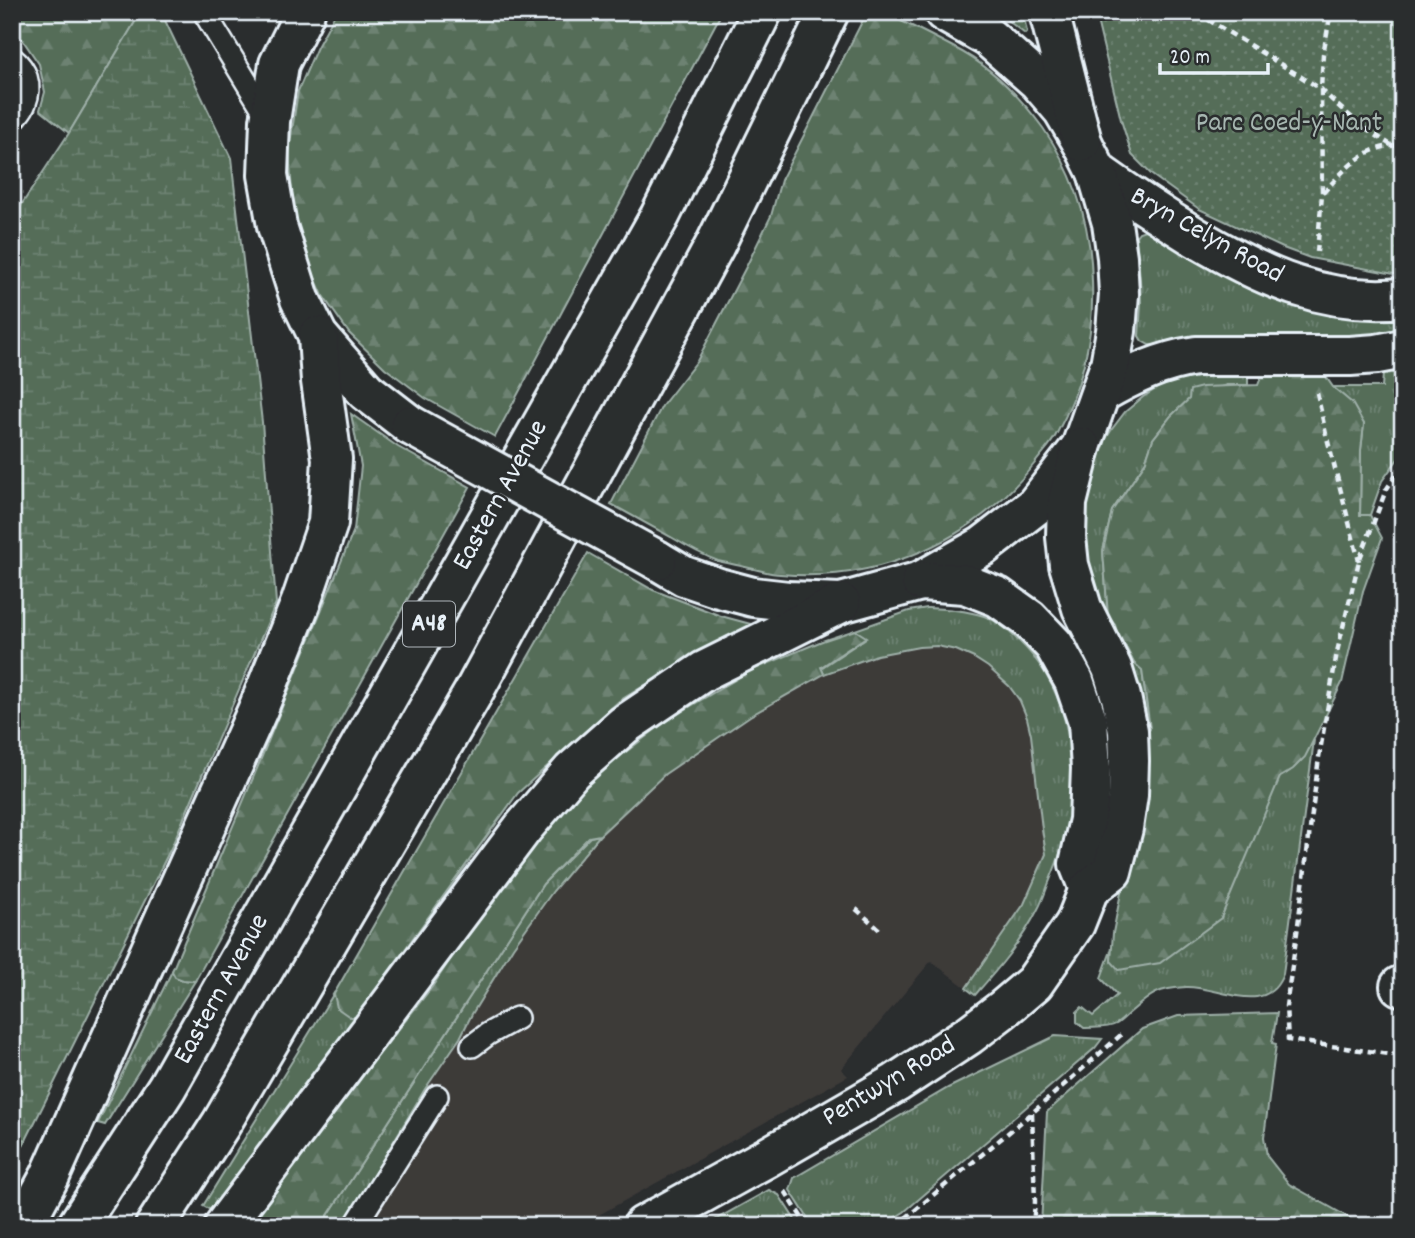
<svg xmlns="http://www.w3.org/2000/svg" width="1415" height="1238" viewBox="0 0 1415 1238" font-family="Dekko,sans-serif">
	<defs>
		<pattern id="grass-tufts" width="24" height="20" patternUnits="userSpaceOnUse" patternTransform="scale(1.75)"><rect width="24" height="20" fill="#556d59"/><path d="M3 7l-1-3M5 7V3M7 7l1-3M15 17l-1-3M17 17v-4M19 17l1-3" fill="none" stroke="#6d8272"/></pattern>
		<pattern id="forest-firs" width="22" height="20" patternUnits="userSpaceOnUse" patternTransform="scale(1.75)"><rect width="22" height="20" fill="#556d59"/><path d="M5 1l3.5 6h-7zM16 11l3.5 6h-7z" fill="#6d8272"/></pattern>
		<pattern id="wetland-marsh" width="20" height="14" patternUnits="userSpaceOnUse" patternTransform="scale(1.75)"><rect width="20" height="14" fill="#556d59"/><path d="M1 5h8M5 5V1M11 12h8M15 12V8" fill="none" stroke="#6d8272"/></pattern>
		<pattern id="park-dots" width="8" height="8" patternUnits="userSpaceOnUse" patternTransform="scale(1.75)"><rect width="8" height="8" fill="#556d59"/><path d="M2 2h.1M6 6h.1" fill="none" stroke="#6d8272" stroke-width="1.8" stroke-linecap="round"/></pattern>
	</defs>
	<rect width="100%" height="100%" fill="#2a2d2e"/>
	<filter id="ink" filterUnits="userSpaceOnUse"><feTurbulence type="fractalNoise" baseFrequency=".0143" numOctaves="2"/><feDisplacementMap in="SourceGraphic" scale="14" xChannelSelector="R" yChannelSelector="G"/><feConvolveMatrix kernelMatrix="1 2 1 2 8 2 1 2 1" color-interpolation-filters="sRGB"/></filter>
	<g filter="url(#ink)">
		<polygon fill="#3d3a39" points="925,625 1040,695 1050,853 1027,906 969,990 931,961 841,1069 848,1076 579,1226 343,1226 425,1089 460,1038 472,1014 513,947 553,891 600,835 665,774 750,716 824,673"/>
		<g fill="url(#grass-tufts)" stroke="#9eafa8" stroke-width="2">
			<path d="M1145,230C1161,238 1175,249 1190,258C1261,298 1320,324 1403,318V331L1354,338L1202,336L1180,338L1155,345H1149L1142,341L1139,336L1141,304L1140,279L1136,236L1139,232Z"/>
			<polygon points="1403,371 1403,452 1382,481 1370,515 1360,515 1361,450 1364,424 1333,387 1382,387 1383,374"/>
			<polygon points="1248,374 1248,385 1226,385 1189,399 1171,416 1153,439 1145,463 1112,511 1103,551 1108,615 1115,625 1119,640 1126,647 1134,663 1142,670 1150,729 1142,741 1093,600 1079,520 1097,453 1112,429 1125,412 1143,397 1159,387 1174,379 1191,376"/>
			<path d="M927,608C946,609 966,610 984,616C1001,622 1014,636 1026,648C1069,693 1079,765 1068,824C1065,844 1056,865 1048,885C1045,893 1042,902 1038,909C1022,941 998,969 975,995L966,988L1024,904L1046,854L1042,829L1031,735L1027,718L1020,701L1009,686L988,667L974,658L956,650L937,646L919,647L877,655L824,674L821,668L866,638L855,630L909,611Z"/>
			<path d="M1314,740L1283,974C1267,1018 1219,986 1186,987C1157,988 1150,995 1128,1014C1125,1017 1120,1022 1116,1024C1108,1029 1093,1027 1084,1028L1077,1022V1012L1082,1007L1093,1016L1117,995L1101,978L1112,948L1111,961L1280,777C1297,768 1305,757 1314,740Z"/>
			<polygon points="600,835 553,891 513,947 472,1014 460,1038 425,1089 343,1226 321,1226 543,884 590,837"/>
			<polygon points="172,971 176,977 183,980 195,981 105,1125 98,1123"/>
			<polygon points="334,993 338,1008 350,1016 356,1017 214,1212 203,1206"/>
			<polygon points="1055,1036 1102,1039 1095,1048 904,1212 881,1226 813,1226 790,1190 794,1178 948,1088"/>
			<polygon points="769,1190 779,1195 799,1226 704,1226"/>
		</g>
		<g fill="url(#forest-firs)" stroke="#9eafa8" stroke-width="2">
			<polygon points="12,12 141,12 69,133 40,110 45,92 39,64 22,39 12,32"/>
			<polygon points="336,12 722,12 495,437 425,398 385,368 349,333 323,296 301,247 293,207 289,150 298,91 317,47"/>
			<path d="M867,12C871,12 878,11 882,12C889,13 896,18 901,21C919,29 936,38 953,47C989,65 1019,95 1043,128C1075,174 1091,224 1092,281C1094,334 1083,386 1057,433C1052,444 1042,453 1035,463C974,541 879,583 780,574C772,574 763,571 754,569C743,566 730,564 718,561C702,555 686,546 671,537C651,526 631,515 611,504L662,406L697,361L747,265L771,216L781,180Z"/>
			<polygon points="997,12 1023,12 1027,32 1025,34"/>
			<polygon points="1324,374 1333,387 1352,403 1364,424 1361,450 1360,515 1370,515 1382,538 1363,591 1342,683 1305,757 1293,769 1280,777 1221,918 1160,963 1119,970 1111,961 1113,933 1125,872 1142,741 1150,729 1142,670 1134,663 1126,647 1119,640 1115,625 1108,616 1103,551 1112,511 1145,463 1153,439 1171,416 1189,399 1190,390 1202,387 1258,385 1262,375"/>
			<polygon points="351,414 398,447 470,487 195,981 183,980 175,977 172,971 258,766 354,530 361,466"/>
			<polygon points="588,553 653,590 721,616 758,626 698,653 619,701 518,793 356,1017 350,1017 337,1008 334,994"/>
			<polygon points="855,630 866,637 821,667 824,674 750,716 665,774 600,835 589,837 543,884 321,1226 247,1226 331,1115 432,987 512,866 593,777 669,719 750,671 822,641"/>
			<polygon points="1277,1013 1272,1043 1276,1044 1264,1137 1267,1156 1289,1184 1364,1226 1041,1226 1047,1112 1142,1029 1178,1016"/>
		</g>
		<polygon fill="url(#wetland-marsh)" stroke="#9eafa8" stroke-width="2" points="141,12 161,12 231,158 262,422 276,603 172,846 26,1140 12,1136 12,219 69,133"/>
		<g fill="url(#park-dots)" stroke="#9eafa8" stroke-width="2">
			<polygon points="1095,12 1403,12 1403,273 1394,274 1310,258 1283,248 1199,209 1152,175 1132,155 1121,120"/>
			<polygon points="12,1136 26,1140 12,1164"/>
		</g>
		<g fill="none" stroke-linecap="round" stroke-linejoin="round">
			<defs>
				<g id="lane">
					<polyline points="204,12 269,119"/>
					<path d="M12,58C26,69 32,85 25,103C23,110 16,116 12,122"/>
					<polyline points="472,1046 488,1034 517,1018"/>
					<polyline points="355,1226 437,1096"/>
				</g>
				<polyline id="street" points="1400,986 1403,985"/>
				<g id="secondary">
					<polyline points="305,12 279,64 270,121 268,175 277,226 300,299 318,336 366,391 410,425"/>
					<path d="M1097,172C1129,195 1161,216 1195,237C1261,276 1324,306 1403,298"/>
					<path d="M1101,393C1132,375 1161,361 1196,356H1350L1377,354L1403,349"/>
					<polyline points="657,560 684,576 719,588 753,597 788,601 841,603 921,581 983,546 1035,506 1081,447 1110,365 1116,331 1119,294 1117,257 1112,223 1097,172 1082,142 1063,110 1038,81 988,37 944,12"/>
					<polyline points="921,581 965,584 998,597 1029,619 1054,645 1074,681 1088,722 1091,768 1089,820 1079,864 1089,889"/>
					<polyline points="643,1226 766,1158 896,1083 969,1035 1002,1010 1034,983 1075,924 1089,889 1112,871 1123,828 1128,795 1129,761 1128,731 1121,697 1112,668 1082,608 1069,565 1066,537 1067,503 1081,447"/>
				</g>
				<g id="highway">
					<polyline points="1049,12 1082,142"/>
					<polyline points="23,1226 50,1176 258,709 301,602 328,523 332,459 321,381 318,336"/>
					<polyline points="77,1226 167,1087 660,216 762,12"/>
					<polyline points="155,1226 221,1124 473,693 715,245 829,12"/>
					<polyline points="224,1226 523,828 572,771 624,725 704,671 841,603"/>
				</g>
			</defs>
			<use href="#lane" stroke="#e8f1f8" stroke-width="26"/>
			<use href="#street" stroke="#e8f1f8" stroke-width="44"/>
			<use href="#secondary" stroke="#e8f1f8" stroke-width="44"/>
			<use href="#highway" stroke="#e8f1f8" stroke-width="44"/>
			<g stroke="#e8f1f8" stroke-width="4.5" stroke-dasharray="7 5" stroke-linecap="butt">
				<path d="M1199,12L1202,16L1321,89C1342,111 1365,129 1391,145"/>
				<path d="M1323,193C1345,169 1366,143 1403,146"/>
				<polyline points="1317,252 1322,195 1321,89 1323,54 1331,12"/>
				<polyline points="1317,393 1326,434 1359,561"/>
				<polyline points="1403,465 1386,490 1359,561 1337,652 1319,757 1297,933 1286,1006 1288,1040 1403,1056"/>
				<polyline points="856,909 881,931"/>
				<polyline points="1032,1113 1035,1202 1033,1226"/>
				<polyline points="785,1191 807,1226"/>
				<polyline points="896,1226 1032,1113 1122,1034"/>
			</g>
			<use href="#lane" stroke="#2a2d2e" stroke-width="21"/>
			<use href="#street" stroke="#2a2d2e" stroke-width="38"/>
			<use href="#secondary" stroke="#2a2d2e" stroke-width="38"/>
			<use href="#highway" stroke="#2a2d2e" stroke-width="38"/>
			<defs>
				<polyline id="secondary-bridge" points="410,425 657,560"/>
			</defs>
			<use href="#secondary-bridge" stroke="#e8f1f8" stroke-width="44" stroke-linecap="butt"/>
			<use href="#secondary-bridge" stroke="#2a2d2e" stroke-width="38"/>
		</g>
	</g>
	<g text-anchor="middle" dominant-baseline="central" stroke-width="5" stroke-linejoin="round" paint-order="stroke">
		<rect fill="#2a2d2e" stroke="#afb6bb" stroke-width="2" x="403" y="601.5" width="52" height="45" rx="5"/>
		<g font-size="26" font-weight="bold" fill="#e8f1f8">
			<text x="429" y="624">A48</text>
		</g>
		<g font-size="28" fill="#a6b6b0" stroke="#2a2d2e">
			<text x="1289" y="125">Parc Coed-y-Nant</text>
		</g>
		<g font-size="28" fill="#e8f1f8" stroke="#2a2d2e">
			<text transform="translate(1206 237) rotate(29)">Bryn Celyn Road</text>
			<text transform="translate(502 496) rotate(-61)">Eastern Avenue</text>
			<text transform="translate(223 990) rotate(-61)">Eastern Avenue</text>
			<text transform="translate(890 1083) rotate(-31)">Pentwyn Road</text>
		</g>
	</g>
	<rect width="1415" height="1238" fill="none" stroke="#2a2d2e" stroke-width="42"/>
	<rect x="21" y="21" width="1373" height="1196" fill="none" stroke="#e8f1f8" stroke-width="2.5" filter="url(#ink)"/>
	<path d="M1160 63v10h108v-10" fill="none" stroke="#e8f1f8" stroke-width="3.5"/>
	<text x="1170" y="63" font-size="21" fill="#e8f1f8" stroke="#2a2d2e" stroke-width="5" paint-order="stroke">20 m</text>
</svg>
